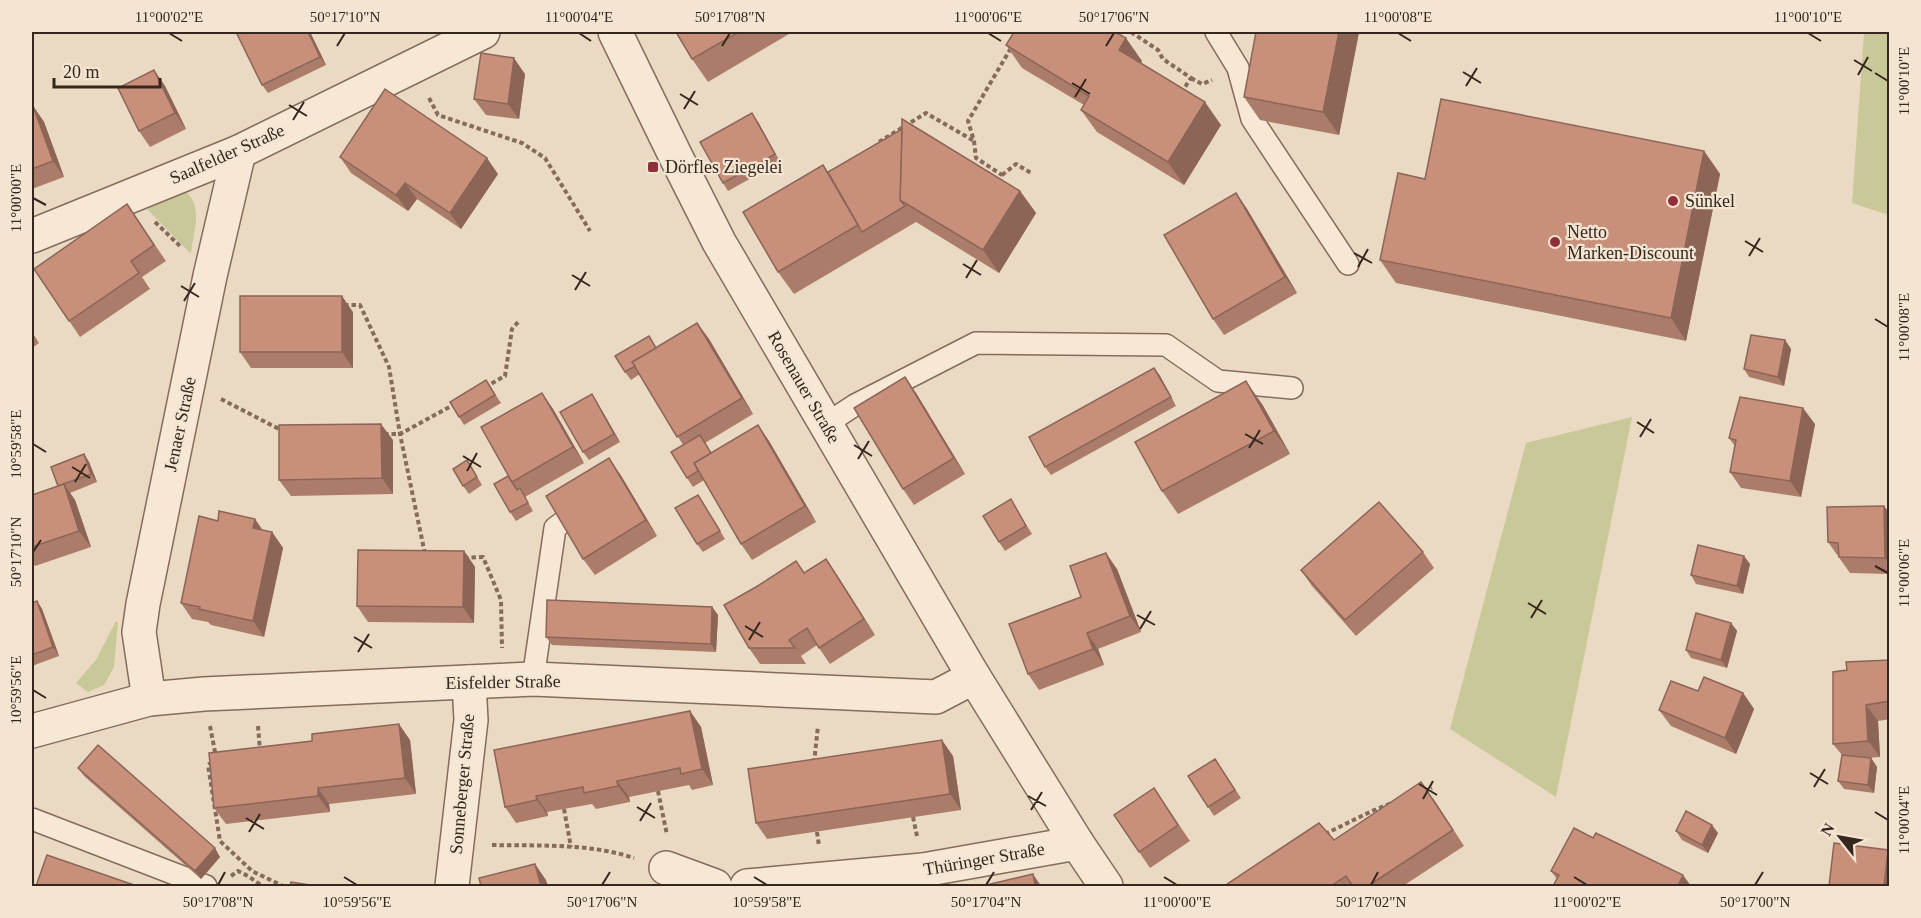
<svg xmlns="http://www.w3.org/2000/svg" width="1921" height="918" viewBox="0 0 1921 918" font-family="'Times New Roman',serif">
	<rect width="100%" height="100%" fill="#ebdac3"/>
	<g fill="#c9c898">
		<polygon points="1864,32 1889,32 1889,215 1852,203"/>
		<path d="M187,193C203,207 193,235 191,254L147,209L180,194Z"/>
		<polygon points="1632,417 1556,797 1450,729 1526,443"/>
		<polygon points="116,621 118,623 114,667 104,685 88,692 76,683 96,660"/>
	</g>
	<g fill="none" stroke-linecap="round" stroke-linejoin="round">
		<defs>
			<g id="lane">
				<polyline points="1216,32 1238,68 1252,119 1348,264"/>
				<polyline points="826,424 855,405 976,343 1166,345 1218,381 1292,388"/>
				<polyline points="533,679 555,528 563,522"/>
				<polyline points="32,819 206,886"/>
			</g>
			<g id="street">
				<polyline points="615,32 676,157 719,242 974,677 1077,843 1106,886"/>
				<polyline points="32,236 239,152 483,32"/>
				<polyline points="149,699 139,632 143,604 210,276 239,152"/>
				<polyline points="32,731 149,699 204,694 533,679 936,697 974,677"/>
				<polyline points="666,868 715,886"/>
				<polyline points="452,886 471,720 469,682"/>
				<polyline points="747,886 923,870 1077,843"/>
			</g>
		</defs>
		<use href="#lane" stroke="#856b5b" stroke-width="24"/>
		<use href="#street" stroke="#856b5b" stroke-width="36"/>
		<g stroke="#856b5b" stroke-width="4" stroke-dasharray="4.5 3" stroke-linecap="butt">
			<polyline points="1131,32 1158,50 1163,59 1191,78 1181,93"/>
			<polyline points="1191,78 1202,84 1212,80"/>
			<polyline points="429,98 438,115 522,143 545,158 590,231"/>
			<polyline points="879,142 926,113 974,141"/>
			<polyline points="1002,175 1016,164 1031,173"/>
			<polyline points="999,183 1002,175 976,158 974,141 968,121 1011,48"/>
			<polyline points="155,222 182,248"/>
			<polyline points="344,305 360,305 389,367 400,434 425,554"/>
			<polyline points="485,387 505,376 512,329 519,321"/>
			<polyline points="221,399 281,430"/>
			<polyline points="384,434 400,434 455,404"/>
			<polyline points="464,558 483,557 501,600 502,648"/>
			<polyline points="210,726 216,757"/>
			<polyline points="258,726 260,751"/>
			<polyline points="212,762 208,765 220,841 252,871 283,886"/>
			<polyline points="814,763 818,726"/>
			<polyline points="658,791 667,835"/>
			<polyline points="1424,791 1432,788"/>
			<polyline points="564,809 571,847"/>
			<polyline points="913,817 917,836"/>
			<polyline points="817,832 819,846"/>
			<polyline points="1325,834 1372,811 1392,803"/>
			<path d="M492,845C539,846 589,843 634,858"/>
			<polyline points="231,876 238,871 248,876 261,885 261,886"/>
		</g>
		<use href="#lane" stroke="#f7e8d6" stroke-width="21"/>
		<use href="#street" stroke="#f7e8d6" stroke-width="33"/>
	</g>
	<g fill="#ac7c6a">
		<polygon points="236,32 310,32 326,65 268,93 262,85"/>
		<polygon points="676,32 788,32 789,34 708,82 692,59"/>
		<polygon points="1359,32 1339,135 1260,120 1244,97"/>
		<polygon points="1006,45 1142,61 1141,63 1221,125 1184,185 1097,132 1081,110 1084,105 1022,68"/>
		<polygon points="154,70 165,86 186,129 150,147 139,131"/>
		<polygon points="525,74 519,119 486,115 474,99"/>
		<polygon points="32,106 33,106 44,122 64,177 32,189"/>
		<polygon points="758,122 780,162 728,191 723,183"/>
		<polygon points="1704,151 1720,174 1686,341 1396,283 1380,260 1425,179"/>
		<polygon points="340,157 498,174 461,229 417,199 408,211 351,173"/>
		<polygon points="823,165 828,172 1020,191 1036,213 999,273 916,222 794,294 778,272"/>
		<polygon points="1236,193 1247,209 1297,293 1224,335 1213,319"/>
		<polygon points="127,204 166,261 142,277 150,289 80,337 34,269"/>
		<polygon points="353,312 353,368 251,368 240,352"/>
		<polygon points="697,323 709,339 753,414 705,443 711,453 758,425 769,441 816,522 752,560 741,544 704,480 693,487 687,478 683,445 640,374 631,380 625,372 657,348"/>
		<polygon points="32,332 39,343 32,348"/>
		<polygon points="1785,340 1791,349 1784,386 1749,377 1744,369"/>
		<polygon points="1154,368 1160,376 1176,406 1051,475 1045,467"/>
		<polygon points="486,380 501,403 464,425 459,417"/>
		<polygon points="542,393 553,409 584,463 525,497 533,511 516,521 510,512 508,476"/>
		<polygon points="916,393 965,474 914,505 903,489"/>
		<polygon points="597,402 620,442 589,460 583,452"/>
		<polygon points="1262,404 1290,454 1178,514 1162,491"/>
		<polygon points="1815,424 1801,497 1741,488 1730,472 1735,446 1729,438"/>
		<polygon points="393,440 393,494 291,496 279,480"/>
		<polygon points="84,454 89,462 97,482 70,493 75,500 91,547 35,566 32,561 32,495 58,486"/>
		<polygon points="472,468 482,485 469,494 463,486"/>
		<polygon points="620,474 657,536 595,575 583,559"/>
		<polygon points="698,495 725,539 703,552 697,544"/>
		<polygon points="1884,506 1890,514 1890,574 1850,573 1828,542"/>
		<polygon points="1016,508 1032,534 1005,551 999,542"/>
		<polygon points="262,530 272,532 283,548 264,637 211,625 208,622 192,619 181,603"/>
		<polygon points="464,551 475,567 474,623 368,622 357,606"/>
		<polygon points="1423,552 1434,568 1356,636 1312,586 1301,570"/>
		<polygon points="826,559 875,635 830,664 817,645 801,656 806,664 760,664 749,648 804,573"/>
		<polygon points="1750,564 1743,594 1696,584 1691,575"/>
		<polygon points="1117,569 1141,632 1098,649 1104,665 1039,690 1028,674 1081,597"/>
		<polygon points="37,601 42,609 59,656 32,666 32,603"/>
		<polygon points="712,607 718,615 716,652 552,645 546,637"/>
		<polygon points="1731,623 1737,631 1727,668 1691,658 1686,650"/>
		<polygon points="1890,660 1890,719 1878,721 1880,757 1866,758 1871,758 1877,767 1874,793 1844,789 1838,781 1842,755 1833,744 1847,670"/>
		<polygon points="1698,691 1743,693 1754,709 1736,754 1671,726 1659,710"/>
		<polygon points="690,711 701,727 713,785 692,790 689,785 629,797 630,802 596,809 592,804 547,812 548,816 516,823 505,807"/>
		<polygon points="410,740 416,794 329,804 330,812 226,824 214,808"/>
		<polygon points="953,756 961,810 767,839 756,823"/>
		<polygon points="1215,759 1241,798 1214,816 1188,776"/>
		<polygon points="78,768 220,857 201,879 84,776"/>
		<polygon points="1154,788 1190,841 1150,868 1114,815"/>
		<polygon points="1433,798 1464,846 1403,886 1229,886"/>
		<polygon points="1676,831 1718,833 1708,853 1682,840"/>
		<polygon points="1551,871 1691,886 1557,879"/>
	</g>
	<g fill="#8c6556">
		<polygon points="308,32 310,32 326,65 320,57"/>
		<polygon points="1339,32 1359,32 1339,135 1323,112"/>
		<polygon points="1126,38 1142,61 1135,73 1119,50"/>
		<polygon points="514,58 525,74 519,119 508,104"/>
		<polygon points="154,70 165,86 186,129 175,113"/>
		<polygon points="1205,102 1221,125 1184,185 1168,162"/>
		<polygon points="33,106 44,122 64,177 53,161"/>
		<polygon points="752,113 758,122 780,162 775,154"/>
		<polygon points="1704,151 1720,174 1686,341 1671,318"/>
		<polygon points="487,158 498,174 461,229 450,213"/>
		<polygon points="405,183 417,199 408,211 396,195"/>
		<polygon points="1020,191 1036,213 999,273 983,250"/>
		<polygon points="1236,193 1247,209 1297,293 1285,277"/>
		<polygon points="342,296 353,312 353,368 342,352"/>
		<polygon points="697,323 709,339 753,414 742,398"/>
		<polygon points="1785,340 1791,349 1784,386 1778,377"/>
		<polygon points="1154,368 1160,376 1176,406 1171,397"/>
		<polygon points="905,377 916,393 965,474 954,458"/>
		<polygon points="1246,381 1262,404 1290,454 1274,431"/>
		<polygon points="542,393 553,409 584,463 573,447"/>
		<polygon points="592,394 597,402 620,442 614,434"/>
		<polygon points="1803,408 1815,424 1801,497 1790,481"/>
		<polygon points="381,424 393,440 393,494 382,478"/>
		<polygon points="758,425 769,441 816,522 805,506"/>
		<polygon points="84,454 89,462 97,482 91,474"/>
		<polygon points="609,458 620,474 657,536 646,520"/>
		<polygon points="64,484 75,500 91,547 79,531"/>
		<polygon points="1884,506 1890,514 1890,564 1885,558"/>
		<polygon points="255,519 266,535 253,528"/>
		<polygon points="272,532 283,548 264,637 253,621"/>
		<polygon points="464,551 475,567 474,623 463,607"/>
		<polygon points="1106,553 1117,569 1141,632 1130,616"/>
		<polygon points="1744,556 1750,564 1743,594 1737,586"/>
		<polygon points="826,559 837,575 875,635 864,619"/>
		<polygon points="37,601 42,609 59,656 53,647"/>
		<polygon points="712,607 718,615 716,652 711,644"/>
		<polygon points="1731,623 1737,631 1727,668 1721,660"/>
		<polygon points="1087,633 1098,649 1104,665 1093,649"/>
		<polygon points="1743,693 1754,709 1736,754 1725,738"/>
		<polygon points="1866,705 1878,721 1880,757 1868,741"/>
		<polygon points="690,711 701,727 713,785 702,769"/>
		<polygon points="399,724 410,740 416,794 405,778"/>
		<polygon points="942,740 953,756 961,810 950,794"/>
		<polygon points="1871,758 1877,767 1874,793 1868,785"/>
		<polygon points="617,781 629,797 630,802 618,786"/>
		<polygon points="318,788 329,804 330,812 318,796"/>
		<polygon points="536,796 547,812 548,816 537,800"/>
		<polygon points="1712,825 1718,833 1708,853 1702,845"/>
		<polygon points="215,848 220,857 201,879 195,871"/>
		<polygon points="1888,850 1890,852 1890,886 1884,886"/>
		<polygon points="535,864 546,880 548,886 541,886"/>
		<polygon points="1033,874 1041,886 1036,886 1035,885"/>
		<polygon points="1683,875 1691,886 1678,886"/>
	</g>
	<g fill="#c8907b" stroke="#8c6556" stroke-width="1.5">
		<polygon points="236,32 308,32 320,57 262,85"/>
		<polygon points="676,32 739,32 692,59"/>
		<polygon points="1014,32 1115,32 1126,38 1119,50 1205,102 1168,162 1081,110 1089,96 1006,45"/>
		<polygon points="1256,32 1339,32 1323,112 1244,97"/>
		<polygon points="481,53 514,58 508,104 474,99"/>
		<polygon points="154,70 175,113 139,131 118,88"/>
		<polygon points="385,89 487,158 450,213 405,183 396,195 340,157"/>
		<polygon points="1441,99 1704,151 1671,318 1380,260 1398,173 1425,179"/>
		<polygon points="32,106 33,106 53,161 32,169"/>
		<polygon points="752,113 775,154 723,183 700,142"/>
		<polygon points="902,119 1020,191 983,250 900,200"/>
		<polygon points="902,129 900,200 905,206 862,232 828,172"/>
		<polygon points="823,165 858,225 778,272 743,212"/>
		<polygon points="1236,193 1285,277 1213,319 1164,235"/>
		<polygon points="127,204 154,245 131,261 139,273 69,321 34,269"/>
		<rect x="240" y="296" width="102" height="56"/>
		<polygon points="697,323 742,398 677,437 632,362"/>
		<polygon points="1751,335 1785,340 1778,377 1744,369"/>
		<polygon points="649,336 656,348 632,362 635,366 625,372 615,356"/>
		<polygon points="1154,368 1171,397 1045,467 1029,437"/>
		<polygon points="905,377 954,458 903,489 854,408"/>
		<polygon points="486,380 495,395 459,417 450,402"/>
		<polygon points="1246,381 1274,431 1162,491 1135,442"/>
		<polygon points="542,393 573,447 512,482 481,427"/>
		<polygon points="592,394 614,434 583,452 560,412"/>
		<polygon points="1740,397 1803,408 1790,481 1730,472 1736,440 1729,438"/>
		<polygon points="381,424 382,478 279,480 279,425"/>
		<polygon points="758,425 805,506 741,544 694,463"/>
		<polygon points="700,435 711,453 694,463 698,471 687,478 671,452"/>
		<polygon points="84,454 91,474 58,486 51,467"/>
		<polygon points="609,458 646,520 583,559 546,496"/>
		<polygon points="467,460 477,477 463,486 453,469"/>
		<polygon points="508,476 517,490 520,488 528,503 510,512 494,484"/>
		<polygon points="64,484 79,531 32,547 32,495"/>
		<polygon points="698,495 720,531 697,544 675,508"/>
		<polygon points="1011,499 1026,526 999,542 983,516"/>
		<polygon points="1379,502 1423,552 1345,620 1301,570"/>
		<polygon points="1884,506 1885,558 1839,557 1838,543 1828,542 1827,507"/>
		<polygon points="219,511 255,519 253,528 272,532 253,621 199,609 200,607 181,603 199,516 218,521"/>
		<polygon points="1698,545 1744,556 1737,586 1691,575"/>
		<polygon points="358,550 464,551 463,607 357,606"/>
		<polygon points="1106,553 1130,616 1087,633 1093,649 1028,674 1009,624 1081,597 1070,566"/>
		<polygon points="826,559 864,619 819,648 807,628 789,640 795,648 749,648 724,605 756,587 796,561 804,573"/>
		<polygon points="547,600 712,607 711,644 546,637"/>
		<polygon points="37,601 53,647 32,655 32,603"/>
		<polygon points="1696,613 1731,623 1721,660 1686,650"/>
		<polygon points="1890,660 1890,701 1866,705 1868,741 1833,744 1833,672 1847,670 1846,662"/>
		<polygon points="1704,677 1743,693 1725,738 1659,710 1671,681 1698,691"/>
		<polygon points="690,711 702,769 681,774 680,768 617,781 618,786 584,793 583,787 536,796 537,800 505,807 494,750"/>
		<polygon points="399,724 405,778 318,788 318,796 214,808 209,753 312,741 312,734"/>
		<polygon points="942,740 950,794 756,823 748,769"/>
		<polygon points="98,745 215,848 195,871 78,768"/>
		<polygon points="1842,755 1871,758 1868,785 1838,781"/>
		<polygon points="1215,759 1235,790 1208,807 1188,776"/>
		<polygon points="1421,782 1453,830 1368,886 1353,886 1346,876 1331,886 1229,886 1227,884 1319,823 1334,840"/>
		<polygon points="1154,788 1178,825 1139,852 1114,815"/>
		<polygon points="1686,811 1712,825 1702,845 1676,831"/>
		<polygon points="1574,828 1593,838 1596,833 1683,875 1678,886 1553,886 1559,875 1551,871"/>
		<polygon points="1834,843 1888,850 1884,886 1829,886"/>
		<polygon points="47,855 137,886 36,886"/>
		<polygon points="535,864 541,886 481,886 479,878"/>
		<polygon points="1033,874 1035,885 1029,886 982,886"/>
		<polygon points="291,882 316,886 290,886"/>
	</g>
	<path fill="none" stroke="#35261e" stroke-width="2" d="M169,33L182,41M579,33L591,41M988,33L1001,41M1398,33L1411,41M1808,33L1821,41M337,46L345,33M722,46L730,33M1106,46L1114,33M1854,60L1872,71M1463,72L1481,83M1875,73L1888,81M1858,75L1868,57M1072,83L1090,94M1466,86L1477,68M680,94L698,105M1075,97L1086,79M289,105L307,116M684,109L695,91M293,120L304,102M33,198L46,205M1745,241L1763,252M1354,253L1372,263M1749,256L1760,238M963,264L981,275M1358,267L1368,249M572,275L590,286M966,278L977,260M181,286L199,297M575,290L586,272M184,301L195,283M1875,319L1888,327M1637,422L1654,433M1245,434L1263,444M1640,437L1651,419M33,444L46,452M854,445L872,456M1249,448L1260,430M463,456L481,467M858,459L869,441M72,467L90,478M467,471L477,453M75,482L86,464M33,552L41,540M1875,566L1888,573M1528,603L1546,614M1137,615L1155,625M1531,618L1542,600M745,626L763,637M1140,629L1151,611M354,637L372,648M749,640L760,622M358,652L369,634M33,690L46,698M1810,773L1828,784M1419,784L1437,795M1814,787L1825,769M1028,796L1046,806M1423,799L1433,781M637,807L655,818M1031,810L1042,792M1875,812L1888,820M246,818L264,829M640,821L651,803M249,832L260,814M344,877L357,885M754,877L767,885M1164,877L1177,885M1574,877L1587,885M218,885L225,872M602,885L610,872M986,885L994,872M1371,885L1378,872M1755,885L1763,872"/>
	<g fill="#902e3c" stroke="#f3e5d2" stroke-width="2">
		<rect x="647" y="161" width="12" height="12" rx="3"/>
		<circle cx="1673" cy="201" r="6"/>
		<circle cx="1555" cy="242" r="6"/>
	</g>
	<g text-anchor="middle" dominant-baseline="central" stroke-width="4.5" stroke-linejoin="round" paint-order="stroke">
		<g font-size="18" fill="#35261e" stroke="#f3e5d2">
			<text transform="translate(227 154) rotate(-24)">Saalfelder Straße</text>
			<text transform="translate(804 387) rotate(60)">Rosenauer Straße</text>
			<text transform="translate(180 424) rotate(-78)">Jenaer Straße</text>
			<text transform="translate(503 682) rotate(-1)">Eisfelder Straße</text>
			<text transform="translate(462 784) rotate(-85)">Sonneberger Straße</text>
			<text transform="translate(984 859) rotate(-10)">Thüringer Straße</text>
		</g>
		<g font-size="18" fill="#35261e" stroke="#f3e5d2" text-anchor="start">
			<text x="665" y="167">Dörfles Ziegelei</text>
			<text x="1685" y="201">Sünkel</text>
			<text x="1567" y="232">Netto<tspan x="1567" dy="21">Marken-Discount</tspan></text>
		</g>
	</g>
	<rect width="1921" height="918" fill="none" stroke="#f3e5d2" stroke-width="66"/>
	<g transform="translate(1840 837) rotate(301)" stroke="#f3e5d2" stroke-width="4.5" paint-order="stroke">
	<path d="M0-4.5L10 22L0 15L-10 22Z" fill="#35261e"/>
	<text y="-9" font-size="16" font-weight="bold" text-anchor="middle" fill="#35261e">N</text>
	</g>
	<path d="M54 78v9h106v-9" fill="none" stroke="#35261e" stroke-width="3"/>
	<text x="63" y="78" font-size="18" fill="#35261e" stroke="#f3e5d2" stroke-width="4.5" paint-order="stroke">20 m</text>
	<rect x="33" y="33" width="1855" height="852" fill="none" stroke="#35261e" stroke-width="2"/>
	<g font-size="15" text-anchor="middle" fill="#35261e">
		<text x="169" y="22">11°00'02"E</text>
		<text x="345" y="22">50°17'10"N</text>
		<text x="579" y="22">11°00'04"E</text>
		<text x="730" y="22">50°17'08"N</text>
		<text x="988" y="22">11°00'06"E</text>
		<text x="1114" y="22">50°17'06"N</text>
		<text x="1398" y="22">11°00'08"E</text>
		<text x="1808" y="22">11°00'10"E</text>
		<text transform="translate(1904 81) rotate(-90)" y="5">11°00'10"E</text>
		<text transform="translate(16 198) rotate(-90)" y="5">11°00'00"E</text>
		<text transform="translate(1904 327) rotate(-90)" y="5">11°00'08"E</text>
		<text transform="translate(16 444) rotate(-90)" y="5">10°59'58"E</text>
		<text transform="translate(16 552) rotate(-90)" y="5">50°17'10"N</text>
		<text transform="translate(1904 573) rotate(-90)" y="5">11°00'06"E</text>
		<text transform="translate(16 690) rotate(-90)" y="5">10°59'56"E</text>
		<text transform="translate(1904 820) rotate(-90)" y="5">11°00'04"E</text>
		<text x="218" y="907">50°17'08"N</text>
		<text x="357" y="907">10°59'56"E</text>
		<text x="602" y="907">50°17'06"N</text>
		<text x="767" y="907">10°59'58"E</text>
		<text x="986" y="907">50°17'04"N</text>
		<text x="1177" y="907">11°00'00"E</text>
		<text x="1371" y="907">50°17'02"N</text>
		<text x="1587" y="907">11°00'02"E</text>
		<text x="1755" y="907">50°17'00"N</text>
	</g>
</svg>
